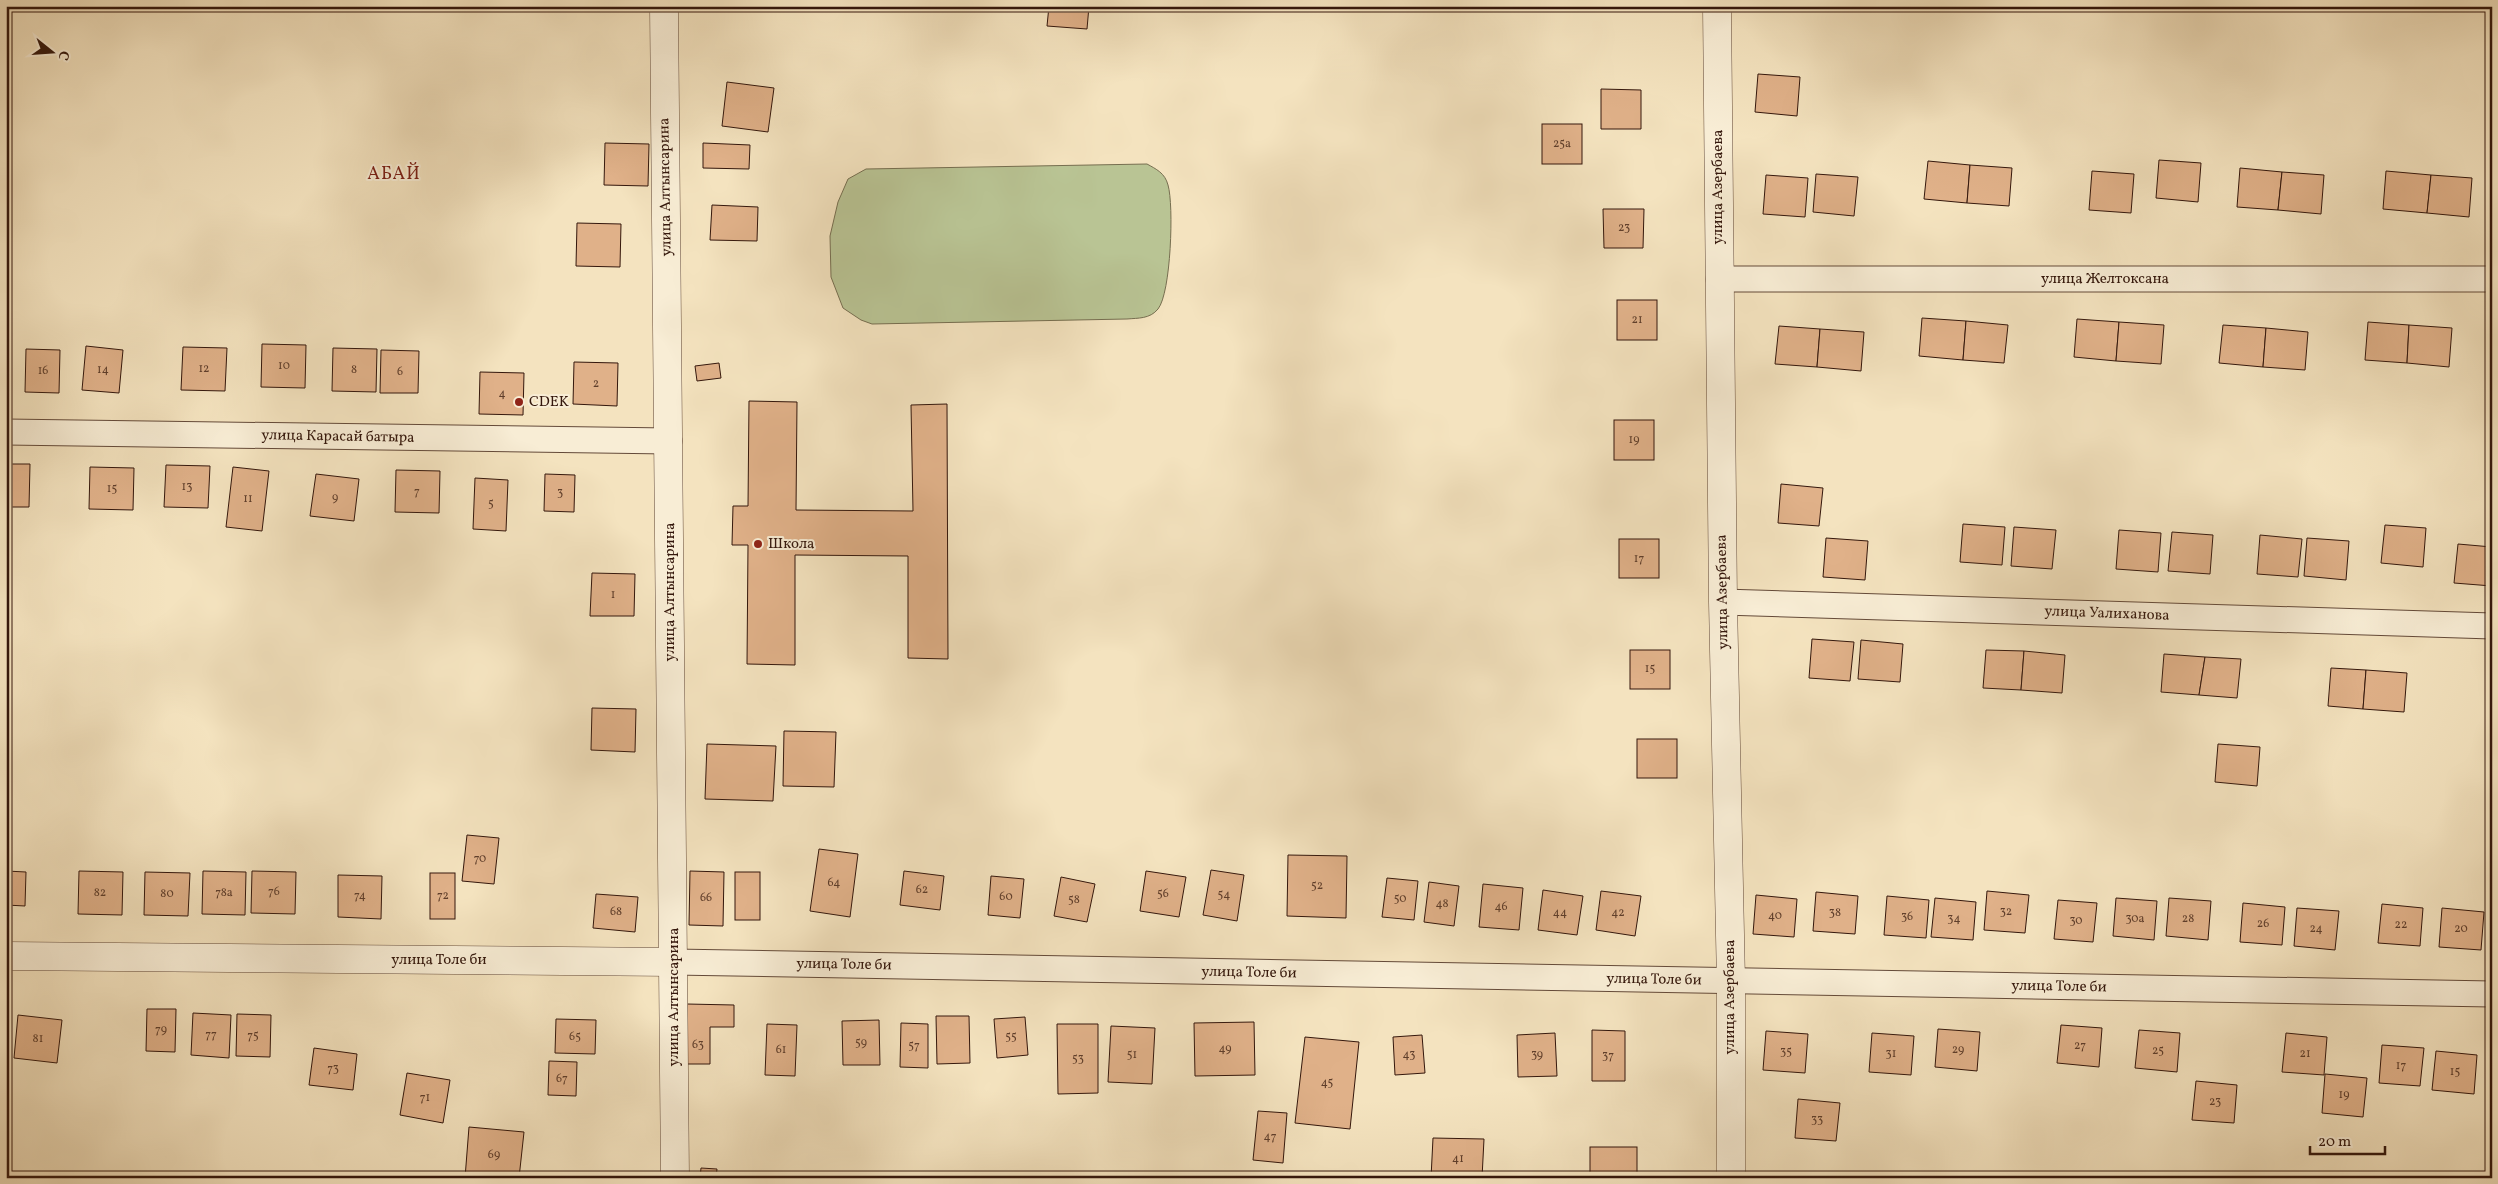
<svg xmlns="http://www.w3.org/2000/svg" width="2498" height="1184" viewBox="0 0 2498 1184" font-family="Vollkorn,serif">
	<rect width="100%" height="100%" fill="#f4e3bf"/>
	<filter id="stains"><feTurbulence type="fractalNoise" baseFrequency=".004" numOctaves="4"/><feColorMatrix values="0 0 0 0 .2 0 0 0 0 .09 0 0 0 0 .02 0 0 0 .5 -.17"/></filter>
	<radialGradient id="worn" r=".72"><stop offset=".6" stop-color="#630" stop-opacity="0"/><stop offset="1" stop-color="#630" stop-opacity=".3"/></radialGradient>
	<path fill="#b9c494" stroke="#766e50" d="M1147,164C1156,169 1165,173 1168,185C1174,205 1171,293 1158,309C1150,319 1138,318 1127,319L872,324L861,320L843,308L831,277L830,236L838,202L848,179L866,169Z"/>
	<g fill="#e0b189" stroke="#34170c">
		<polygon points="1049,6 1089,6 1087,29 1047,26"/>
		<polygon points="1758,74 1800,77 1797,116 1755,112"/>
		<polygon points="727,82 774,88 768,132 722,126"/>
		<polygon points="1601,89 1641,90 1641,129 1601,129"/>
		<rect x="1542" y="124" width="40" height="40"/>
		<polygon points="605,143 649,144 648,186 604,185"/>
		<polygon points="703,143 750,145 749,169 703,168"/>
		<polygon points="2159,160 2201,163 2198,202 2156,198"/>
		<polygon points="1928,161 1970,165 1967,203 1924,199"/>
		<polygon points="1970,165 2012,168 2009,206 1967,203"/>
		<polygon points="2240,168 2282,172 2278,210 2237,207"/>
		<polygon points="2092,171 2134,174 2131,213 2089,210"/>
		<polygon points="2386,171 2431,175 2427,213 2383,209"/>
		<polygon points="2282,172 2324,175 2321,214 2278,210"/>
		<polygon points="1816,174 1858,177 1854,216 1813,212"/>
		<polygon points="1766,175 1808,178 1805,217 1763,214"/>
		<polygon points="2431,175 2472,178 2469,217 2427,213"/>
		<polygon points="712,205 758,207 757,241 710,240"/>
		<polygon points="1603,209 1644,209 1643,248 1604,248"/>
		<polygon points="577,223 621,224 620,267 576,266"/>
		<rect x="1617" y="300" width="40" height="40"/>
		<polygon points="1922,318 1966,321 1963,360 1919,356"/>
		<polygon points="2077,319 2119,322 2116,361 2074,357"/>
		<polygon points="1966,321 2008,325 2004,363 1963,360"/>
		<polygon points="2119,322 2164,325 2161,364 2116,361"/>
		<polygon points="2368,322 2409,325 2407,363 2365,360"/>
		<polygon points="2223,325 2266,328 2263,367 2219,363"/>
		<polygon points="2409,325 2452,328 2449,367 2407,363"/>
		<polygon points="1779,326 1820,329 1817,367 1775,364"/>
		<polygon points="2266,328 2308,332 2305,370 2263,367"/>
		<polygon points="1820,329 1864,332 1861,371 1817,367"/>
		<polygon points="262,344 306,345 305,388 261,387"/>
		<polygon points="86,346 123,350 119,393 82,390"/>
		<polygon points="183,347 227,348 225,391 181,390"/>
		<polygon points="333,348 377,349 376,392 332,391"/>
		<polygon points="26,349 60,350 59,393 25,392"/>
		<polygon points="381,350 419,351 418,393 380,393"/>
		<polygon points="574,362 618,363 617,406 573,404"/>
		<polygon points="719,363 721,378 697,381 695,366"/>
		<polygon points="480,372 524,373 523,415 479,414"/>
		<polygon points="749,401 797,402 796,510 913,511 911,405 947,404 948,659 908,658 908,556 795,555 795,665 747,664 748,545 732,545 733,506 748,506"/>
		<rect x="1614" y="420" width="40" height="40"/>
		<polygon points="6,464 30,464 29,507 6,507"/>
		<polygon points="166,465 210,466 208,508 164,507"/>
		<polygon points="90,467 134,468 133,510 89,509"/>
		<polygon points="233,467 269,471 262,531 226,527"/>
		<polygon points="396,470 440,471 439,513 395,512"/>
		<polygon points="316,474 359,479 354,521 310,516"/>
		<polygon points="545,474 575,475 574,512 544,511"/>
		<polygon points="475,478 508,480 506,531 473,529"/>
		<polygon points="1781,484 1823,488 1819,526 1778,523"/>
		<polygon points="1963,524 2005,527 2002,565 1960,562"/>
		<polygon points="2385,525 2426,528 2423,567 2381,563"/>
		<polygon points="2014,527 2056,530 2052,569 2011,566"/>
		<polygon points="2119,530 2161,533 2158,572 2116,569"/>
		<polygon points="2172,532 2213,535 2210,574 2168,571"/>
		<polygon points="2260,535 2302,539 2298,577 2257,574"/>
		<polygon points="1826,538 1868,541 1865,580 1823,577"/>
		<polygon points="2307,538 2349,541 2346,580 2304,576"/>
		<rect x="1619" y="539" width="40" height="39"/>
		<polygon points="2458,544 2492,547 2492,586 2454,583"/>
		<polygon points="592,573 635,574 634,616 590,616"/>
		<polygon points="1812,639 1854,642 1850,681 1809,678"/>
		<polygon points="1861,640 1903,644 1900,682 1858,679"/>
		<rect x="1630" y="650" width="40" height="39"/>
		<polygon points="1986,650 2024,651 2021,690 1983,688"/>
		<polygon points="2024,651 2065,655 2062,693 2021,690"/>
		<polygon points="2164,654 2205,657 2199,695 2161,692"/>
		<polygon points="2205,657 2241,659 2237,698 2199,695"/>
		<polygon points="2331,668 2366,670 2363,709 2328,706"/>
		<polygon points="2366,670 2407,673 2404,712 2363,709"/>
		<polygon points="592,708 636,709 635,752 591,750"/>
		<polygon points="784,731 836,732 834,787 783,786"/>
		<rect x="1637" y="739" width="40" height="39"/>
		<polygon points="707,744 776,746 773,801 705,799"/>
		<polygon points="2218,744 2260,747 2257,786 2215,782"/>
		<polygon points="467,835 499,838 494,884 462,881"/>
		<polygon points="819,849 858,854 850,917 810,911"/>
		<polygon points="1288,855 1347,856 1346,918 1287,916"/>
		<polygon points="1211,870 1244,875 1237,921 1203,915"/>
		<polygon points="6,871 26,872 25,906 6,905"/>
		<polygon points="79,871 123,872 122,915 78,914"/>
		<polygon points="203,871 246,872 245,915 202,914"/>
		<polygon points="252,871 296,872 295,914 251,913"/>
		<polygon points="690,871 724,872 723,926 689,925"/>
		<polygon points="904,871 944,876 940,910 900,905"/>
		<polygon points="1146,871 1186,877 1179,917 1140,911"/>
		<polygon points="145,872 190,873 188,916 144,915"/>
		<rect x="735" y="872" width="25" height="48"/>
		<rect x="430" y="873" width="25" height="46"/>
		<polygon points="338,875 382,876 381,919 338,917"/>
		<polygon points="991,876 1024,879 1020,918 988,915"/>
		<polygon points="1061,877 1095,884 1087,922 1054,916"/>
		<polygon points="1387,878 1418,881 1414,920 1382,917"/>
		<polygon points="1429,882 1459,886 1454,926 1424,922"/>
		<polygon points="1483,884 1523,888 1519,930 1479,927"/>
		<polygon points="1543,890 1583,896 1577,935 1538,930"/>
		<polygon points="1601,891 1641,896 1635,936 1596,930"/>
		<polygon points="1987,891 2029,895 2025,933 1984,930"/>
		<polygon points="1816,892 1858,896 1855,934 1813,931"/>
		<polygon points="596,894 638,897 635,932 593,928"/>
		<polygon points="1756,895 1797,899 1794,937 1753,934"/>
		<polygon points="1887,896 1929,900 1926,938 1884,935"/>
		<polygon points="1935,898 1976,902 1973,940 1931,937"/>
		<polygon points="2116,898 2157,901 2154,940 2113,936"/>
		<polygon points="2169,898 2211,901 2208,940 2166,936"/>
		<polygon points="2058,900 2097,903 2093,942 2054,939"/>
		<polygon points="2243,903 2285,907 2282,945 2240,942"/>
		<polygon points="2382,904 2423,908 2420,946 2378,943"/>
		<polygon points="2297,908 2339,911 2335,950 2294,946"/>
		<polygon points="2442,908 2484,912 2481,950 2439,947"/>
		<polygon points="687,1004 734,1005 734,1027 710,1027 710,1064 686,1064"/>
		<polygon points="147,1009 176,1009 175,1052 146,1051"/>
		<polygon points="193,1013 231,1015 229,1058 191,1055"/>
		<polygon points="237,1014 271,1015 270,1057 236,1056"/>
		<polygon points="18,1015 62,1020 57,1063 14,1058"/>
		<polygon points="936,1016 969,1016 970,1063 937,1064"/>
		<polygon points="1025,1017 1028,1055 997,1058 994,1019"/>
		<polygon points="556,1019 596,1020 595,1054 555,1053"/>
		<polygon points="879,1020 880,1065 843,1065 842,1021"/>
		<polygon points="1254,1022 1255,1075 1195,1076 1194,1023"/>
		<polygon points="901,1023 928,1024 928,1068 900,1067"/>
		<polygon points="767,1024 797,1025 795,1076 765,1075"/>
		<polygon points="1057,1024 1098,1024 1098,1093 1058,1094"/>
		<polygon points="2061,1025 2102,1028 2099,1067 2057,1063"/>
		<polygon points="1111,1026 1155,1028 1152,1084 1108,1082"/>
		<polygon points="1938,1029 1980,1032 1977,1071 1935,1067"/>
		<polygon points="1592,1030 1625,1031 1625,1081 1592,1081"/>
		<polygon points="2139,1030 2180,1033 2177,1072 2135,1068"/>
		<polygon points="1766,1031 1808,1034 1805,1073 1763,1070"/>
		<polygon points="1555,1033 1557,1076 1518,1077 1517,1035"/>
		<polygon points="1872,1033 1914,1036 1911,1075 1869,1072"/>
		<polygon points="2286,1033 2327,1037 2324,1075 2282,1072"/>
		<polygon points="1422,1035 1425,1073 1395,1075 1393,1037"/>
		<polygon points="1305,1037 1359,1042 1350,1129 1295,1123"/>
		<polygon points="2382,1045 2424,1048 2420,1086 2379,1083"/>
		<polygon points="314,1048 357,1054 353,1090 309,1085"/>
		<polygon points="2436,1051 2477,1055 2474,1094 2432,1090"/>
		<polygon points="549,1061 577,1062 576,1096 548,1095"/>
		<polygon points="407,1073 450,1080 443,1123 400,1115"/>
		<polygon points="2325,1074 2367,1078 2363,1117 2322,1113"/>
		<polygon points="2196,1081 2237,1085 2234,1123 2192,1120"/>
		<polygon points="1798,1099 1840,1103 1836,1141 1795,1138"/>
		<polygon points="1258,1111 1287,1113 1283,1163 1253,1160"/>
		<polygon points="469,1127 524,1132 519,1178 465,1178"/>
		<polygon points="1433,1138 1484,1139 1482,1178 1431,1178"/>
		<rect x="1590" y="1147" width="47" height="31"/>
		<polygon points="701,1168 717,1169 716,1178 700,1178"/>
	</g>
	<g fill="none" stroke-linecap="round" stroke-linejoin="round">
		<defs>
			<g id="minor">
				<polyline points="1719,279 2492,279"/>
				<polyline points="6,432 669,441"/>
				<polyline points="1723,602 2492,626"/>
				<polyline points="673,962 2492,994"/>
			</g>
			<g id="tertiary">
				<polyline points="664,6 675,1178"/>
				<polyline points="1717,6 1723,602 1731,982 1731,1178"/>
				<polyline points="6,956 673,962"/>
			</g>
		</defs>
		<use href="#minor" stroke="#644a39" stroke-width="27"/>
		<use href="#tertiary" stroke="#644a39" stroke-width="29"/>
		<use href="#minor" stroke="#f8edd5" stroke-width="25"/>
		<use href="#tertiary" stroke="#f8edd5" stroke-width="28"/>
	</g>
	<g fill="#8f2418" stroke="#f8edd5" stroke-width="2">
		<circle cx="519" cy="402" r="5"/>
		<circle cx="758" cy="544" r="5"/>
	</g>
	<g text-anchor="middle" dominant-baseline="central" stroke-width="4" stroke-linejoin="round" paint-order="stroke">
		<g font-size="12" fill="#5f3e2b">
			<text x="1562" y="144">25а</text>
			<text x="1624" y="228">23</text>
			<text x="1637" y="320">21</text>
			<text x="284" y="366">10</text>
			<text x="204" y="369">12</text>
			<text x="103" y="370">14</text>
			<text x="354" y="370">8</text>
			<text x="43" y="371">16</text>
			<text x="400" y="372">6</text>
			<text x="596" y="384">2</text>
			<text x="502" y="394">4</text>
			<text x="1634" y="440">19</text>
			<text x="187" y="487">13</text>
			<text x="112" y="489">15</text>
			<text x="417" y="492">7</text>
			<text x="560" y="493">3</text>
			<text x="335" y="498">9</text>
			<text x="248" y="499">11</text>
			<text x="491" y="504">5</text>
			<text x="1639" y="559">17</text>
			<text x="613" y="595">1</text>
			<text x="1650" y="669">15</text>
			<text x="480" y="859">70</text>
			<text x="834" y="883">64</text>
			<text x="1317" y="886">52</text>
			<text x="922" y="890">62</text>
			<text x="274" y="892">76</text>
			<text x="100" y="893">82</text>
			<text x="224" y="893">78а</text>
			<text x="167" y="894">80</text>
			<text x="1163" y="894">56</text>
			<text x="1224" y="895">54</text>
			<text x="360" y="896">74</text>
			<text x="443" y="896">72</text>
			<text x="1006" y="897">60</text>
			<text x="706" y="898">66</text>
			<text x="1400" y="899">50</text>
			<text x="1074" y="900">58</text>
			<text x="1442" y="904">48</text>
			<text x="1501" y="907">46</text>
			<text x="616" y="912">68</text>
			<text x="2006" y="912">32</text>
			<text x="1560" y="913">44</text>
			<text x="1618" y="913">42</text>
			<text x="1835" y="913">38</text>
			<text x="1775" y="916">40</text>
			<text x="1907" y="917">36</text>
			<text x="1954" y="919">34</text>
			<text x="2135" y="919">30а</text>
			<text x="2188" y="919">28</text>
			<text x="2076" y="921">30</text>
			<text x="2263" y="924">26</text>
			<text x="2401" y="925">22</text>
			<text x="2316" y="929">24</text>
			<text x="2461" y="929">20</text>
			<text x="161" y="1030">79</text>
			<text x="211" y="1035">77</text>
			<text x="253" y="1036">75</text>
			<text x="575" y="1037">65</text>
			<text x="1011" y="1037">55</text>
			<text x="38" y="1039">81</text>
			<text x="861" y="1043">59</text>
			<text x="698" y="1045">63</text>
			<text x="914" y="1046">57</text>
			<text x="2080" y="1046">27</text>
			<text x="1225" y="1049">49</text>
			<text x="781" y="1050">61</text>
			<text x="1958" y="1050">29</text>
			<text x="2158" y="1051">25</text>
			<text x="1786" y="1052">35</text>
			<text x="1891" y="1054">31</text>
			<text x="2305" y="1054">21</text>
			<text x="1132" y="1055">51</text>
			<text x="1409" y="1055">43</text>
			<text x="1537" y="1055">39</text>
			<text x="1608" y="1056">37</text>
			<text x="1078" y="1059">53</text>
			<text x="2401" y="1066">17</text>
			<text x="333" y="1069">73</text>
			<text x="2455" y="1072">15</text>
			<text x="562" y="1079">67</text>
			<text x="1327" y="1083">45</text>
			<text x="2344" y="1095">19</text>
			<text x="425" y="1098">71</text>
			<text x="2215" y="1102">23</text>
			<text x="1817" y="1120">33</text>
			<text x="1270" y="1137">47</text>
			<text x="494" y="1155">69</text>
			<text x="1458" y="1159">41</text>
		</g>
		<g font-size="15" fill="#34170c" stroke="#f8edd5">
			<text transform="translate(666 187) rotate(-91)">улица Алтынсарина</text>
			<text transform="translate(1718 187) rotate(-90)">улица Азербаева</text>
			<text x="2105" y="279">улица Желтоксана</text>
			<text transform="translate(338 437) rotate(1)">улица Карасай батыра</text>
			<text transform="translate(670 592) rotate(-90)">улица Алтынсарина</text>
			<text transform="translate(1723 592) rotate(-91)">улица Азербаева</text>
			<text transform="translate(2107 614) rotate(2)">улица Уалиханова</text>
			<text x="439" y="960">улица Толе би</text>
			<text transform="translate(844 965) rotate(1)">улица Толе би</text>
			<text transform="translate(1249 973) rotate(1)">улица Толе би</text>
			<text transform="translate(1654 980) rotate(1)">улица Толе би</text>
			<text transform="translate(2059 987) rotate(1)">улица Толе би</text>
			<text transform="translate(674 997) rotate(-90)">улица Алтынсарина</text>
			<text transform="translate(1730 997) rotate(-90)">улица Азербаева</text>
		</g>
		<g font-size="15" fill="#34170c" stroke="#f8edd5" text-anchor="start">
			<text x="529" y="402">CDEK</text>
			<text x="768" y="544">Школа</text>
		</g>
		<g font-size="18" letter-spacing="1" fill="#7a1f14" stroke="#f8edd5">
			<text x="394" y="174">АБАЙ</text>
		</g>
	</g>
	<rect width="2498" height="1184" fill="none" stroke="#f4e3bf" stroke-width="25"/>
	<rect x="8" y="8" width="2483" height="1169" fill="none" stroke="#34170c" stroke-width="2.5"/>
	<rect x="12" y="12" width="2473" height="1159" fill="none" stroke="#34170c"/>
	<g transform="translate(52 52) rotate(107)" stroke="#f8edd5" stroke-width="4" paint-order="stroke">
	<path d="M0-4L9 19L0 12L-9 19Z" fill="#34170c"/>
	<text y="-8" font-size="14" font-weight="bold" text-anchor="middle" fill="#34170c">С</text>
	</g>
	<path d="M2310 1146v8h75v-8" fill="none" stroke="#34170c" stroke-width="2.5"/>
	<text x="2318" y="1146" font-size="15" fill="#34170c" stroke="#f8edd5" stroke-width="4" paint-order="stroke">20 m</text>
	<rect width="100%" height="100%" filter="url(#stains)"/>
	<rect width="100%" height="100%" fill="url(#worn)"/>
</svg>
